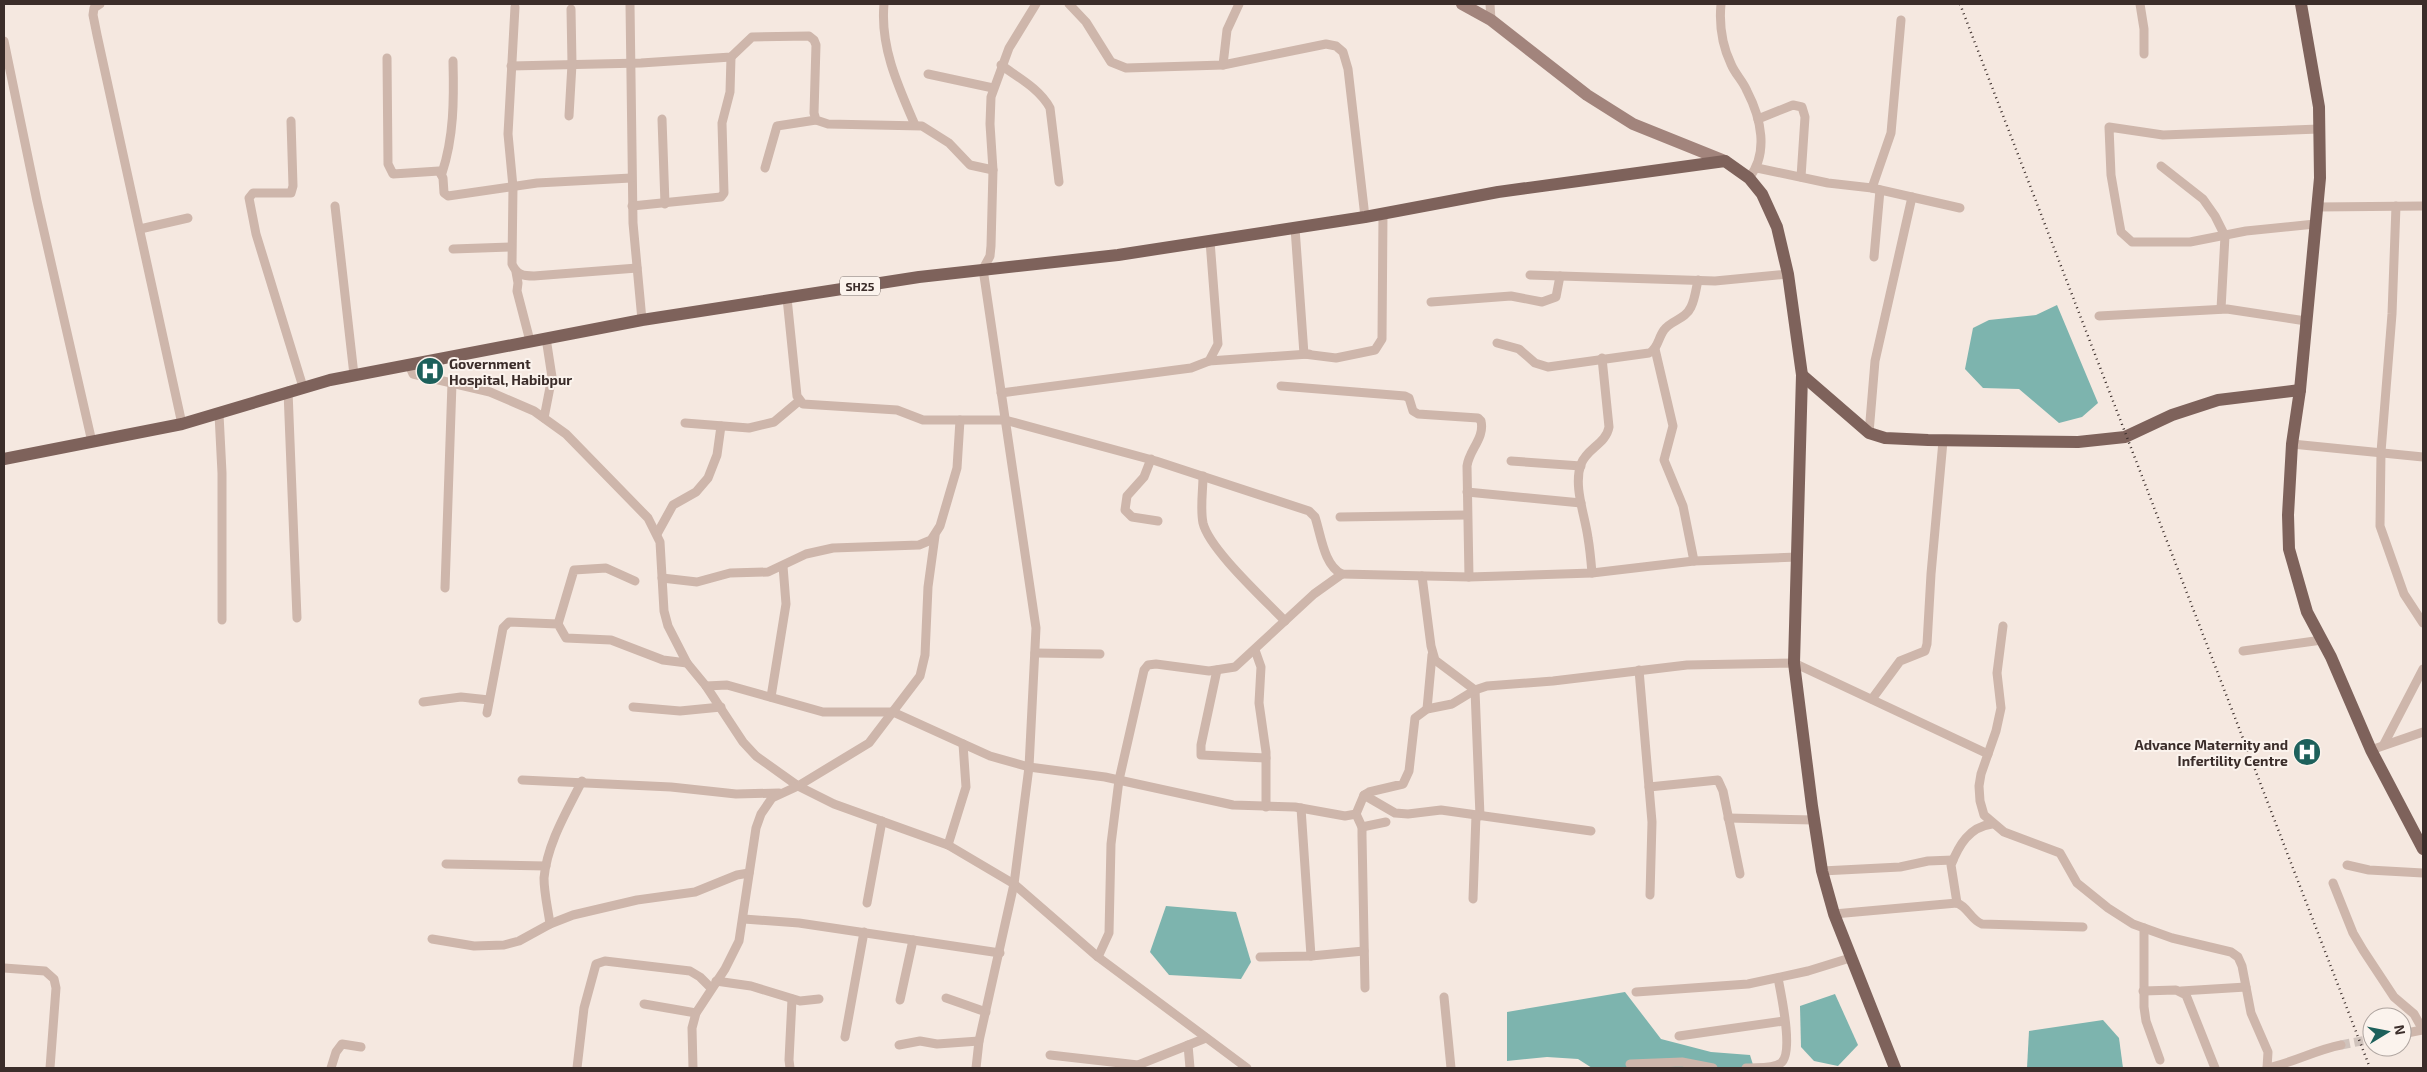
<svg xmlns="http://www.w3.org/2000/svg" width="2427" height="1072" viewBox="0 0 2427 1072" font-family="'Exo 2',sans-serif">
	<rect width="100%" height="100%" fill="#f5e8e0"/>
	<g fill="#7db4ae">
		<polygon points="2057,305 2098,403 2082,417 2059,423 2019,389 1983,388 1965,369 1973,328 1989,320 2036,315"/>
		<polygon points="1166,906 1236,912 1251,962 1241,979 1169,975 1150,952"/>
		<polygon points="1625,992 1661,1039 1711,1052 1750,1055 1754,1068 1592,1068 1578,1059 1547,1057 1507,1061 1507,1012"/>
		<polygon points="1835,994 1858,1045 1838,1066 1814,1061 1801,1047 1800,1006"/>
		<polygon points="2103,1020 2119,1038 2123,1068 2027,1068 2029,1031"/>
	</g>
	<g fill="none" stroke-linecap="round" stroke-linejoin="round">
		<polyline stroke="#d0c3bc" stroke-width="9" stroke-dasharray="9 4.5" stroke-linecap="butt" points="2341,1045 2372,1039"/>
		<g stroke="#ceb6ab" stroke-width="9">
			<polyline points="100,4 94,8 93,15 97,35 182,424"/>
			<polyline points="630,4 633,223 642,320"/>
			<path d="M884,4C880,47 898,86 915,125"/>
			<polyline points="1069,4 1086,22 1111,62 1126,68 1223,65 1326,44 1336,46 1343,52 1348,69 1365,217"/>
			<polyline points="1490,4 1491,20"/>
			<path d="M1721,4C1719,25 1722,45 1731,64C1735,74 1743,81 1747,91C1761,118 1769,153 1749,178"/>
			<polyline points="2140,4 2144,29 2144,54"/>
			<path d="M515,7L508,134L513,187L512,264C517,275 523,276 534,276L637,268"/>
			<polyline points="4,41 37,201 92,442"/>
			<polyline points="387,58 388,164 393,174 439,171 443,178 444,193 448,196 537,183 631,178"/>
			<path d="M1001,65C1019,78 1040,89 1050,108L1059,182"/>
			<polyline points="1223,65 1227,30 1239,4"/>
			<polyline points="511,66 641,63 731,57 752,37 809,36 814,40 816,45 814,113 816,120 828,124 922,126 949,143 970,165 993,170"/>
			<polyline points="928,74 993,88"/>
			<polyline points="569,116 572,64 571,9"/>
			<polyline points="662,119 665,204"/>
			<polyline points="1758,119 1793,105 1802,107 1805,117 1801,177"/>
			<polyline points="291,121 293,186 291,193 253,193 249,198 256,234 303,387"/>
			<polyline points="2161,166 2203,199 2215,216 2225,236 2221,309"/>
			<polyline points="765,168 777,126 816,120"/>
			<polyline points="1757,168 1828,183 1872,188 1891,133 1901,20"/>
			<path d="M442,173C454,137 454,99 453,61"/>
			<polyline points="1872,188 1960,208"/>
			<polyline points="335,206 354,375"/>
			<polyline points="632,206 721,197 724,193 722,123 730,92 731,57"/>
			<polyline points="2396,206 2392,314 2381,452 2380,526 2404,594 2423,623"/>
			<polyline points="2318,207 2423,206"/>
			<polyline points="2315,224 2246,231 2190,242 2132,242 2121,232 2119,221 2111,175 2109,127 2163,135 2319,129"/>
			<polyline points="1295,228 1304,354 1336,358 1375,350 1382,339 1383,214"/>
			<polyline points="140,229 188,218"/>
			<polyline points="453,249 511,247"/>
			<polyline points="1874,257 1880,190"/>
			<polyline points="516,272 518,283 517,291 530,341"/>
			<polyline points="1530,275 1715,281 1788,274"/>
			<path d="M787,298L797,396L803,404L897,410L923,420H1005L1156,461L1309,511L1315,517C1321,535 1324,566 1342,574L1469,577L1592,573L1694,561L1797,557"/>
			<polyline points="1431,302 1511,296 1542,302 1556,297 1560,276"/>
			<polyline points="2099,316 2227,309 2306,321"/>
			<path d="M1497,343L1519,349L1535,363L1548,367L1649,353C1658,349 1658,338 1664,330C1671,320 1685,320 1691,307C1695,299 1696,289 1698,280"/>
			<polyline points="1655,349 1673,426 1664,460 1683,506 1694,561"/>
			<polyline points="1209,361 1309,354"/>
			<polyline points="409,365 413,374 490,392 534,411 566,434 648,518 660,542 664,611 668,626 687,663 706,686 743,742 756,756 798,786 834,804 948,845 1014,884 1098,957 1247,1068"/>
			<path d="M1281,386L1405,396L1409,398L1413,411L1418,414L1478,418L1481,421C1485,438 1469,450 1467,466L1469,577"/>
			<polyline points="288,391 297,618"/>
			<polyline points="1001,393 1191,368 1209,361 1218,344 1210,241"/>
			<polyline points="219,414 222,473 222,620"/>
			<polyline points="544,418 552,377 546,338"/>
			<polyline points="685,423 749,428 774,422 799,401"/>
			<polyline points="1869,433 1875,361 1912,197"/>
			<polyline points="2292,444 2423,457"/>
			<polyline points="1151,459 1144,477 1127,496 1125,510 1132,517 1158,521"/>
			<polyline points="1511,461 1581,466"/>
			<path d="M1203,476C1203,491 1200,508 1203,523C1209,549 1265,600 1285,621"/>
			<polyline points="1467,492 1581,503"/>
			<polyline points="1340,517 1467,515"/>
			<polyline points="657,534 673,505 696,492 708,478 717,455 721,426"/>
			<path d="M1592,573C1591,561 1590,549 1588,538C1585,515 1573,486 1581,464C1587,448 1606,444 1609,427L1602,358"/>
			<polyline points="1422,576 1431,646 1435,660 1475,690 1480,816"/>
			<polyline points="662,578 697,582 730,573 768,572 806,554 833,548 919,545 931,540 940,526 957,468 960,420"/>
			<polyline points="445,588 452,383"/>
			<polyline points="558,624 574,570 606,568 635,581"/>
			<polyline points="2003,626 1997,673 2001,708 1996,731 1981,774 1979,786 1980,801 1984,815 2004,832 2060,853 2077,883 2108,908 2133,924 2172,938 2231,952 2238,957 2242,966 2251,1013 2268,1052 2267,1068"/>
			<polyline points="1255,650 1261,667 1259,703 1266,752 1266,807"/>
			<polyline points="2243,651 2322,640"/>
			<polyline points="1035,653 1100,654"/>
			<polyline points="1217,670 1201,745 1201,755 1266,758"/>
			<polyline points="1639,670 1652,822 1650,895"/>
			<polyline points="706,686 727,685 823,712 893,712 990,756 1029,767 1105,777 1233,805 1295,807 1345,816 1356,814 1364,795 1369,792 1403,784 1409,771 1415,718 1427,709 1452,704 1475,690 1487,686 1553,681 1687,665 1794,663 1988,754"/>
			<polyline points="771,697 786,604 783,566"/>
			<polyline points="1872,699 1900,661 1925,651 1927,644 1931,574 1943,441"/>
			<polyline points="423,702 461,697 489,700"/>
			<polyline points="633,707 680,711 721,707"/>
			<polyline points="1427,709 1432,655"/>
			<polyline points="487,713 503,628 509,622 558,624 566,638 611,640 663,660 687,663"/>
			<polyline points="2384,744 2423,669"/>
			<polyline points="2371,750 2423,732"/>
			<polyline points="522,780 671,787 736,794 779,793"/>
			<polyline points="1649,787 1718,780 1723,791 1740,874"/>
			<polyline points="1364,795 1395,813 1408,814 1441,810 1591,831"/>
			<polyline points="1301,808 1311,956"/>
			<polyline points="1356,814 1362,827 1362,836 1365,988"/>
			<polyline points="1728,818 1814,820"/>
			<polyline points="1362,827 1386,822"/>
			<polyline points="948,845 966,787 963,744"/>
			<polyline points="446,864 546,866"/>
			<polyline points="2347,865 2369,870 2423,873"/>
			<polyline points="1822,871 1900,867 1928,861 1953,860"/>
			<polyline points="2333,883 2353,933 2363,950 2394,997 2414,1014 2423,1030"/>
			<polyline points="1473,899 1476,815"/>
			<polyline points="867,903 882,821"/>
			<path d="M1957,903L1951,865C1959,845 1969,827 1992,824"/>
			<path d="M1834,914L1957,903C1968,907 1971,920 1982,924L2083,927"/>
			<polyline points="744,919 799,923 1000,953"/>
			<path d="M550,924C548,909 544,893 544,878C547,844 567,811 582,781"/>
			<polyline points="2144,928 2144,1007 2146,1021 2160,1060"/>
			<polyline points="432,939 474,946 504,945 519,941 550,924 573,915 637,900 695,892 737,875 749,873"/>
			<polyline points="1098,957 1109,933 1111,844 1119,780 1144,670 1148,665 1156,664 1209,671 1235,667 1314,594 1342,574"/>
			<polyline points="1260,957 1311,956 1364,951"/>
			<polyline points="4,968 45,971 54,979 56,988 50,1068"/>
			<polyline points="716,981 751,986 800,1001 819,999"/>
			<polyline points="2143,991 2176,990 2186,995 2215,1068"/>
			<polyline points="2181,991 2246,987"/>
			<polyline points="1636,992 1748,984 1808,971 1850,958"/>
			<polyline points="1444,997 1451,1068"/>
			<polyline points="946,998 986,1012"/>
			<polyline points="900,1000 913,940"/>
			<polyline points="644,1004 696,1013"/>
			<polyline points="2402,1034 2422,1030"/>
			<polyline points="1679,1036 1784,1021"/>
			<polyline points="845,1037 864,932"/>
			<polyline points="899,1045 920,1041 937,1044 979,1041"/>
			<polyline points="1188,1045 1190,1068"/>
			<polyline points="1050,1055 1138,1065 1206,1038"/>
			<polyline points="1630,1064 1682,1062 1713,1068"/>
			<polyline points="331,1068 336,1052 342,1044 361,1047"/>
			<polyline points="577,1068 584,1008 596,964 605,961 690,971 700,977 711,988"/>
			<polyline points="693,1068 692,1028 696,1013 725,969 739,941 756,828 761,814 772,798 798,786 869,743 920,676 925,655 928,587 935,536"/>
			<polyline points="790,1068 789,1060 792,999"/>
			<polyline points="976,1068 979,1041 1014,884 1029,767 1036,628 983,269 990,256 991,246 993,170 990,124 991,97 1009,48 1036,4"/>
			<path d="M1746,1068C1756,1067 1773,1069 1781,1063C1794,1053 1781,994 1778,978"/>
			<path d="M2267,1068C2293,1063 2315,1050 2341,1045"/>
		</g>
		<polyline stroke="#a2847c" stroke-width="12" points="1462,4 1491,20 1587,95 1633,124 1725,161"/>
		<g stroke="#7e625b" stroke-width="12">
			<polyline points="2301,4 2319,107 2320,178 2300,390 2292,444 2288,515 2289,549 2307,612 2331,657 2371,750 2423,849"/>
			<polyline points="1802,375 1869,433 1885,438 1928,440 2078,442 2125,437 2172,415 2218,400 2300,390"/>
			<polyline points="4,459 182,424 330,380 642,320 919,277 1118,255 1365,217 1498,192 1725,161 1749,178 1762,194 1777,227 1788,274 1802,375 1794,663 1812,806 1822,871 1834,914 1895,1068"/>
		</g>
		<polyline stroke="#3b2d2a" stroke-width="2.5" stroke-dasharray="1 4" stroke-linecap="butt" points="1960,4 2370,1068"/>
	</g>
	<defs>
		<symbol id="hospital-disc" viewBox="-11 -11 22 22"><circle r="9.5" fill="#1d605b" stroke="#fbf3ed"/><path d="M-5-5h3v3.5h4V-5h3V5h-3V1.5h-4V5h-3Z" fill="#fff"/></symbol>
	</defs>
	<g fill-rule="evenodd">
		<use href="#hospital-disc" x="414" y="355" width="32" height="32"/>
		<use href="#hospital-disc" x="2291" y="736" width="32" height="32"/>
	</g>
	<g text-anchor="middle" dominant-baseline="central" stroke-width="4" stroke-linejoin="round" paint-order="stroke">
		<rect fill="#fbf3ed" stroke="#756864" stroke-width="1" x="840" y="276.5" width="40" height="19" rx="4"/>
		<g font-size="12" font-weight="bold" fill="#3b2d2a">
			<text x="860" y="286">SH25</text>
		</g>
		<g font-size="14" font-weight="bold" fill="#3b2d2a" stroke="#fbf3ed" text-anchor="start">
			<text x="449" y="363">Government<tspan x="449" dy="16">Hospital, Habibpur</tspan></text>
			<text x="2288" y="744" text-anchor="end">Advance Maternity and<tspan x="2288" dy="16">Infertility Centre</tspan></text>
		</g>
	</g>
	<rect width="2427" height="1072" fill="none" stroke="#3b2d2a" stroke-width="10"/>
	<g transform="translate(2387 1032) rotate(80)"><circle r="24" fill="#fbf3ed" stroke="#aea49f"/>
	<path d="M0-4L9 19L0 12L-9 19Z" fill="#1d605b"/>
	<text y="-8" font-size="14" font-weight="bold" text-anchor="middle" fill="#3b2d2a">N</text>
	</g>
</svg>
